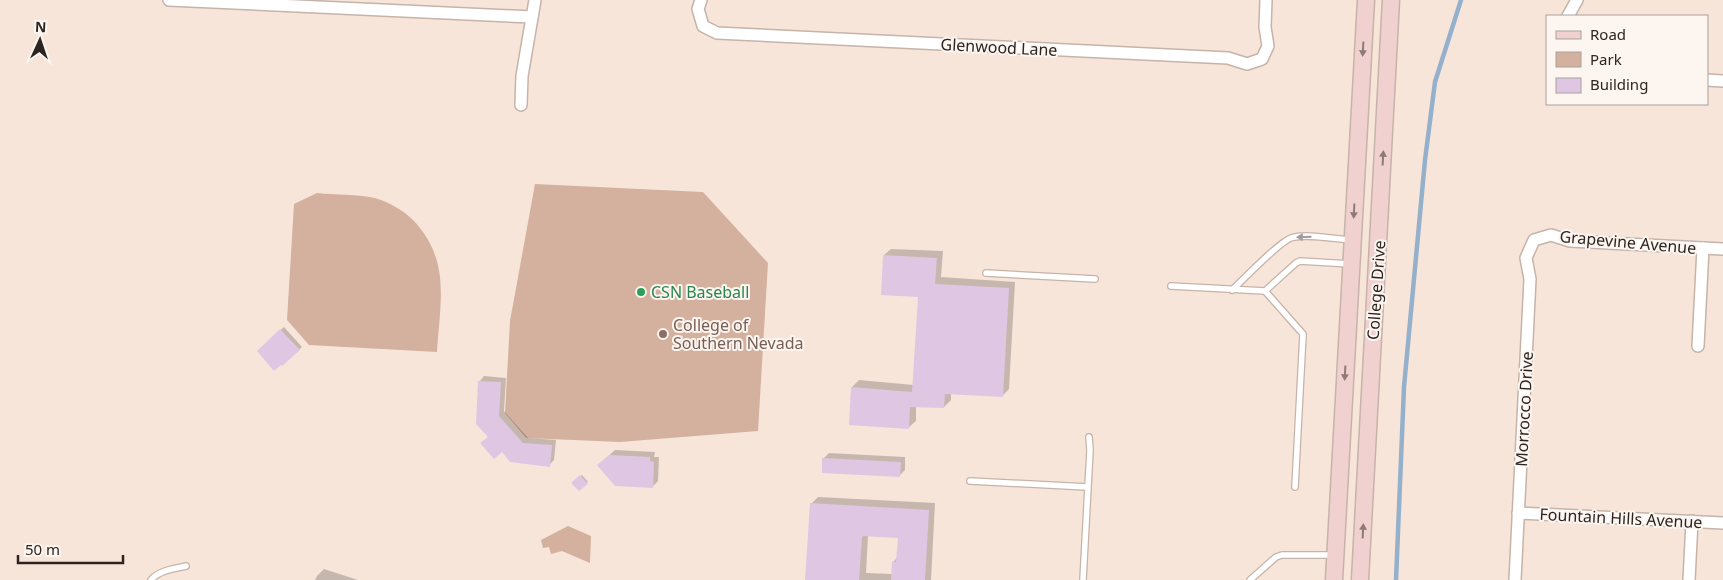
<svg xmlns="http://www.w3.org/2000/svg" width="1723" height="580" viewBox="0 0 1723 580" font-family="'Noto Sans',sans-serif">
	<rect width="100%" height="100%" fill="#f8e5da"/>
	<g fill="#d3b19e">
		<polygon points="535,184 703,192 768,263 758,431 620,442 526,438 505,413 510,321"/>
		<path d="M317,193C336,195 356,194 375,198C389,202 403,210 414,221C451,261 440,302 437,352L309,345L287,320L294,204Z"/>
		<polygon points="568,526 591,536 590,563 562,551 551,554 549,547 543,548 541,540"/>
	</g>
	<g fill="#0003" fill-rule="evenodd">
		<polygon points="891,249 943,251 941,277 1015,282 1009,389 1002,396 951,393 951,400 944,407 916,406 916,421 909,427 850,424 852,387 859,380 914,385 919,296 884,255"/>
		<polygon points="284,327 302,347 282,365 258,351"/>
		<polygon points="484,376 506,378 504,411 528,438 556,440 554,460 549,465 489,436 480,381"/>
		<polygon points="615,450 655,452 654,457 659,457 658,481 652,487 604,460"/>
		<polygon points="829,453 905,457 905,470 899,476 823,472 824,458"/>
		<polygon points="582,475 588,482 579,490 573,483"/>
		<path d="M818,497L935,503L931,580H807L811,504ZM868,536L899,537L898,557L893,562V574L866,573Z"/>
		<polygon points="324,569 358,580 315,580 317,576"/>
	</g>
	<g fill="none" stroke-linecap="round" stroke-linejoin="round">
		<polyline stroke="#95b0ca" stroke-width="4.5" points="1396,580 1404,387 1425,160 1435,82 1461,0"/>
	</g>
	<g fill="#dfc6e3">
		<polygon points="883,255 937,258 935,284 1009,288 1003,397 945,394 944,408 910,407 909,429 849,425 851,387 912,392 918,297 881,295"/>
		<polygon points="280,329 300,350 282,366 281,365 274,371 257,351"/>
		<polygon points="478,381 501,382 499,416 523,443 552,445 550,467 510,462 502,452 494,459 480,443 488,437 476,424"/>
		<polygon points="609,455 650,457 650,461 654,462 653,488 615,486 597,465"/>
		<polygon points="822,458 901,462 900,477 822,473"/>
		<polygon points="580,475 588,484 579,491 571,483"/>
		<polygon points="810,503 929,510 925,580 891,580 892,561 896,562 898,538 863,536 862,537 859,580 805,580"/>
	</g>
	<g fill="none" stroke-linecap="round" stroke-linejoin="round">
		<defs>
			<g id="lane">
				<polyline points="986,273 1095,279"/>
				<polyline points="1171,286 1265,291 1296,263 1300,261 1350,264"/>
				<path d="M1232,290C1244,279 1279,242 1291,238C1306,233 1334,239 1350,240"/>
				<polyline points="1265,291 1303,334 1295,487"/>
				<polyline points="970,481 1087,487"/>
				<path d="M151,580C159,570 174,569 186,566"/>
				<polyline points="1083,580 1090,450 1089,437"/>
				<polyline points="1250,580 1276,557 1282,555 1333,555"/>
			</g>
			<g id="street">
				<polyline points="169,0 532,17"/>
				<polyline points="701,0 698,9 703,26 717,33 1228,58 1247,64 1262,59 1268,46 1265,27 1266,0"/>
				<polyline points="1568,16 1577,0"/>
				<polyline points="1707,80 1723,81"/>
				<polyline points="521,105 522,76 535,0"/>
				<polyline points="1698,346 1703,248"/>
				<polyline points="1518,513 1723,523"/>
				<polyline points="1515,580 1530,279 1526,258 1534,240 1551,235 1570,241 1723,249"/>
				<polyline points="1689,580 1692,521"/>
			</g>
			<g id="secondary">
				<polyline points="1334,580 1366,0"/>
				<polyline points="1360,580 1391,0"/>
			</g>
		</defs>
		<use href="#lane" stroke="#c6b3a9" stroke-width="8"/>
		<use href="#street" stroke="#c6b3a9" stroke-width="14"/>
		<use href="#secondary" stroke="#c6b3a9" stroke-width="19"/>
		<use href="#lane" stroke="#fff" stroke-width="5.5"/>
		<use href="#street" stroke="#fff" stroke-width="11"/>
		<use href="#secondary" stroke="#f0d1cf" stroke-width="16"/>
	</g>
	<defs><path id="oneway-solid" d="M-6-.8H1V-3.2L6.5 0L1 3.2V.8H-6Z" transform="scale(1.25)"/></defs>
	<g fill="#8e7a78">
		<use href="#oneway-solid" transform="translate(1363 49) rotate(93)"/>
		<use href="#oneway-solid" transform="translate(1383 158) rotate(-87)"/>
		<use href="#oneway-solid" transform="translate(1354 211) rotate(93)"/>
		<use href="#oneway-solid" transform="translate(1345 373) rotate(93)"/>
		<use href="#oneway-solid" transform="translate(1363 531) rotate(-87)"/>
	</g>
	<use fill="#a09c9b" href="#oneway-solid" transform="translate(1304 237) rotate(179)"/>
	<circle fill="#2e9e5b" stroke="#fdf5f0" stroke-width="2" cx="641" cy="292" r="5"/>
	<circle fill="#8d6e63" stroke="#fdf5f0" stroke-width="2" cx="663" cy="334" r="5"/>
	<g text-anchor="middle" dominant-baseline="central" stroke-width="4" stroke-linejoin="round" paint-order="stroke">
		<g font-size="16" fill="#2b2420" stroke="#fdf5f0">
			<text transform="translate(999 47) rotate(3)">Glenwood Lane</text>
			<text transform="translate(1628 242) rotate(5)">Grapevine Avenue</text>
			<text transform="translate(1376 290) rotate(-86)">College Drive</text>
			<text transform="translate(1524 409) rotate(-87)">Morrocco Drive</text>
			<text transform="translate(1621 518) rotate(3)">Fountain Hills Avenue</text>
		</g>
		<g font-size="16" fill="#27864d" stroke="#fdf5f0" text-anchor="start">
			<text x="651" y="292">CSN Baseball</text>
		</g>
		<g font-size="16" fill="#785e54" stroke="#fdf5f0" text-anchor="start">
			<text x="673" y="325">College of<tspan x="673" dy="18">Southern Nevada</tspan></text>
		</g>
	</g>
	<rect x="1546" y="15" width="162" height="90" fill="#fdf5f0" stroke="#a9a19d"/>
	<rect x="1556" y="31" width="25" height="8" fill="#f0d1cf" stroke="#a9a19d"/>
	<text x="1590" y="40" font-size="15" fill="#2b2420">Road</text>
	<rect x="1556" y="52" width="25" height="15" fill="#d3b19e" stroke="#a9a19d"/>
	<text x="1590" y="65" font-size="15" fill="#2b2420">Park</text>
	<rect x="1556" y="78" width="25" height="15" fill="#dfc6e3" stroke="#a9a19d"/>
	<text x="1590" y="90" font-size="15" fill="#2b2420">Building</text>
	<g transform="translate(40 40) rotate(3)" stroke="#fdf5f0" stroke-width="4" paint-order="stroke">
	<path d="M0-4L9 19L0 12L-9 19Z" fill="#2b2420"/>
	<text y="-8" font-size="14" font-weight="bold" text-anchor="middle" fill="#2b2420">N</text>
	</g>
	<path d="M18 555v8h105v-8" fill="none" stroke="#2b2420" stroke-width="2.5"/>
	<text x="25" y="555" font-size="15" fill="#2b2420" stroke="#fdf5f0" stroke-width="4" paint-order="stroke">50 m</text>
</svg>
